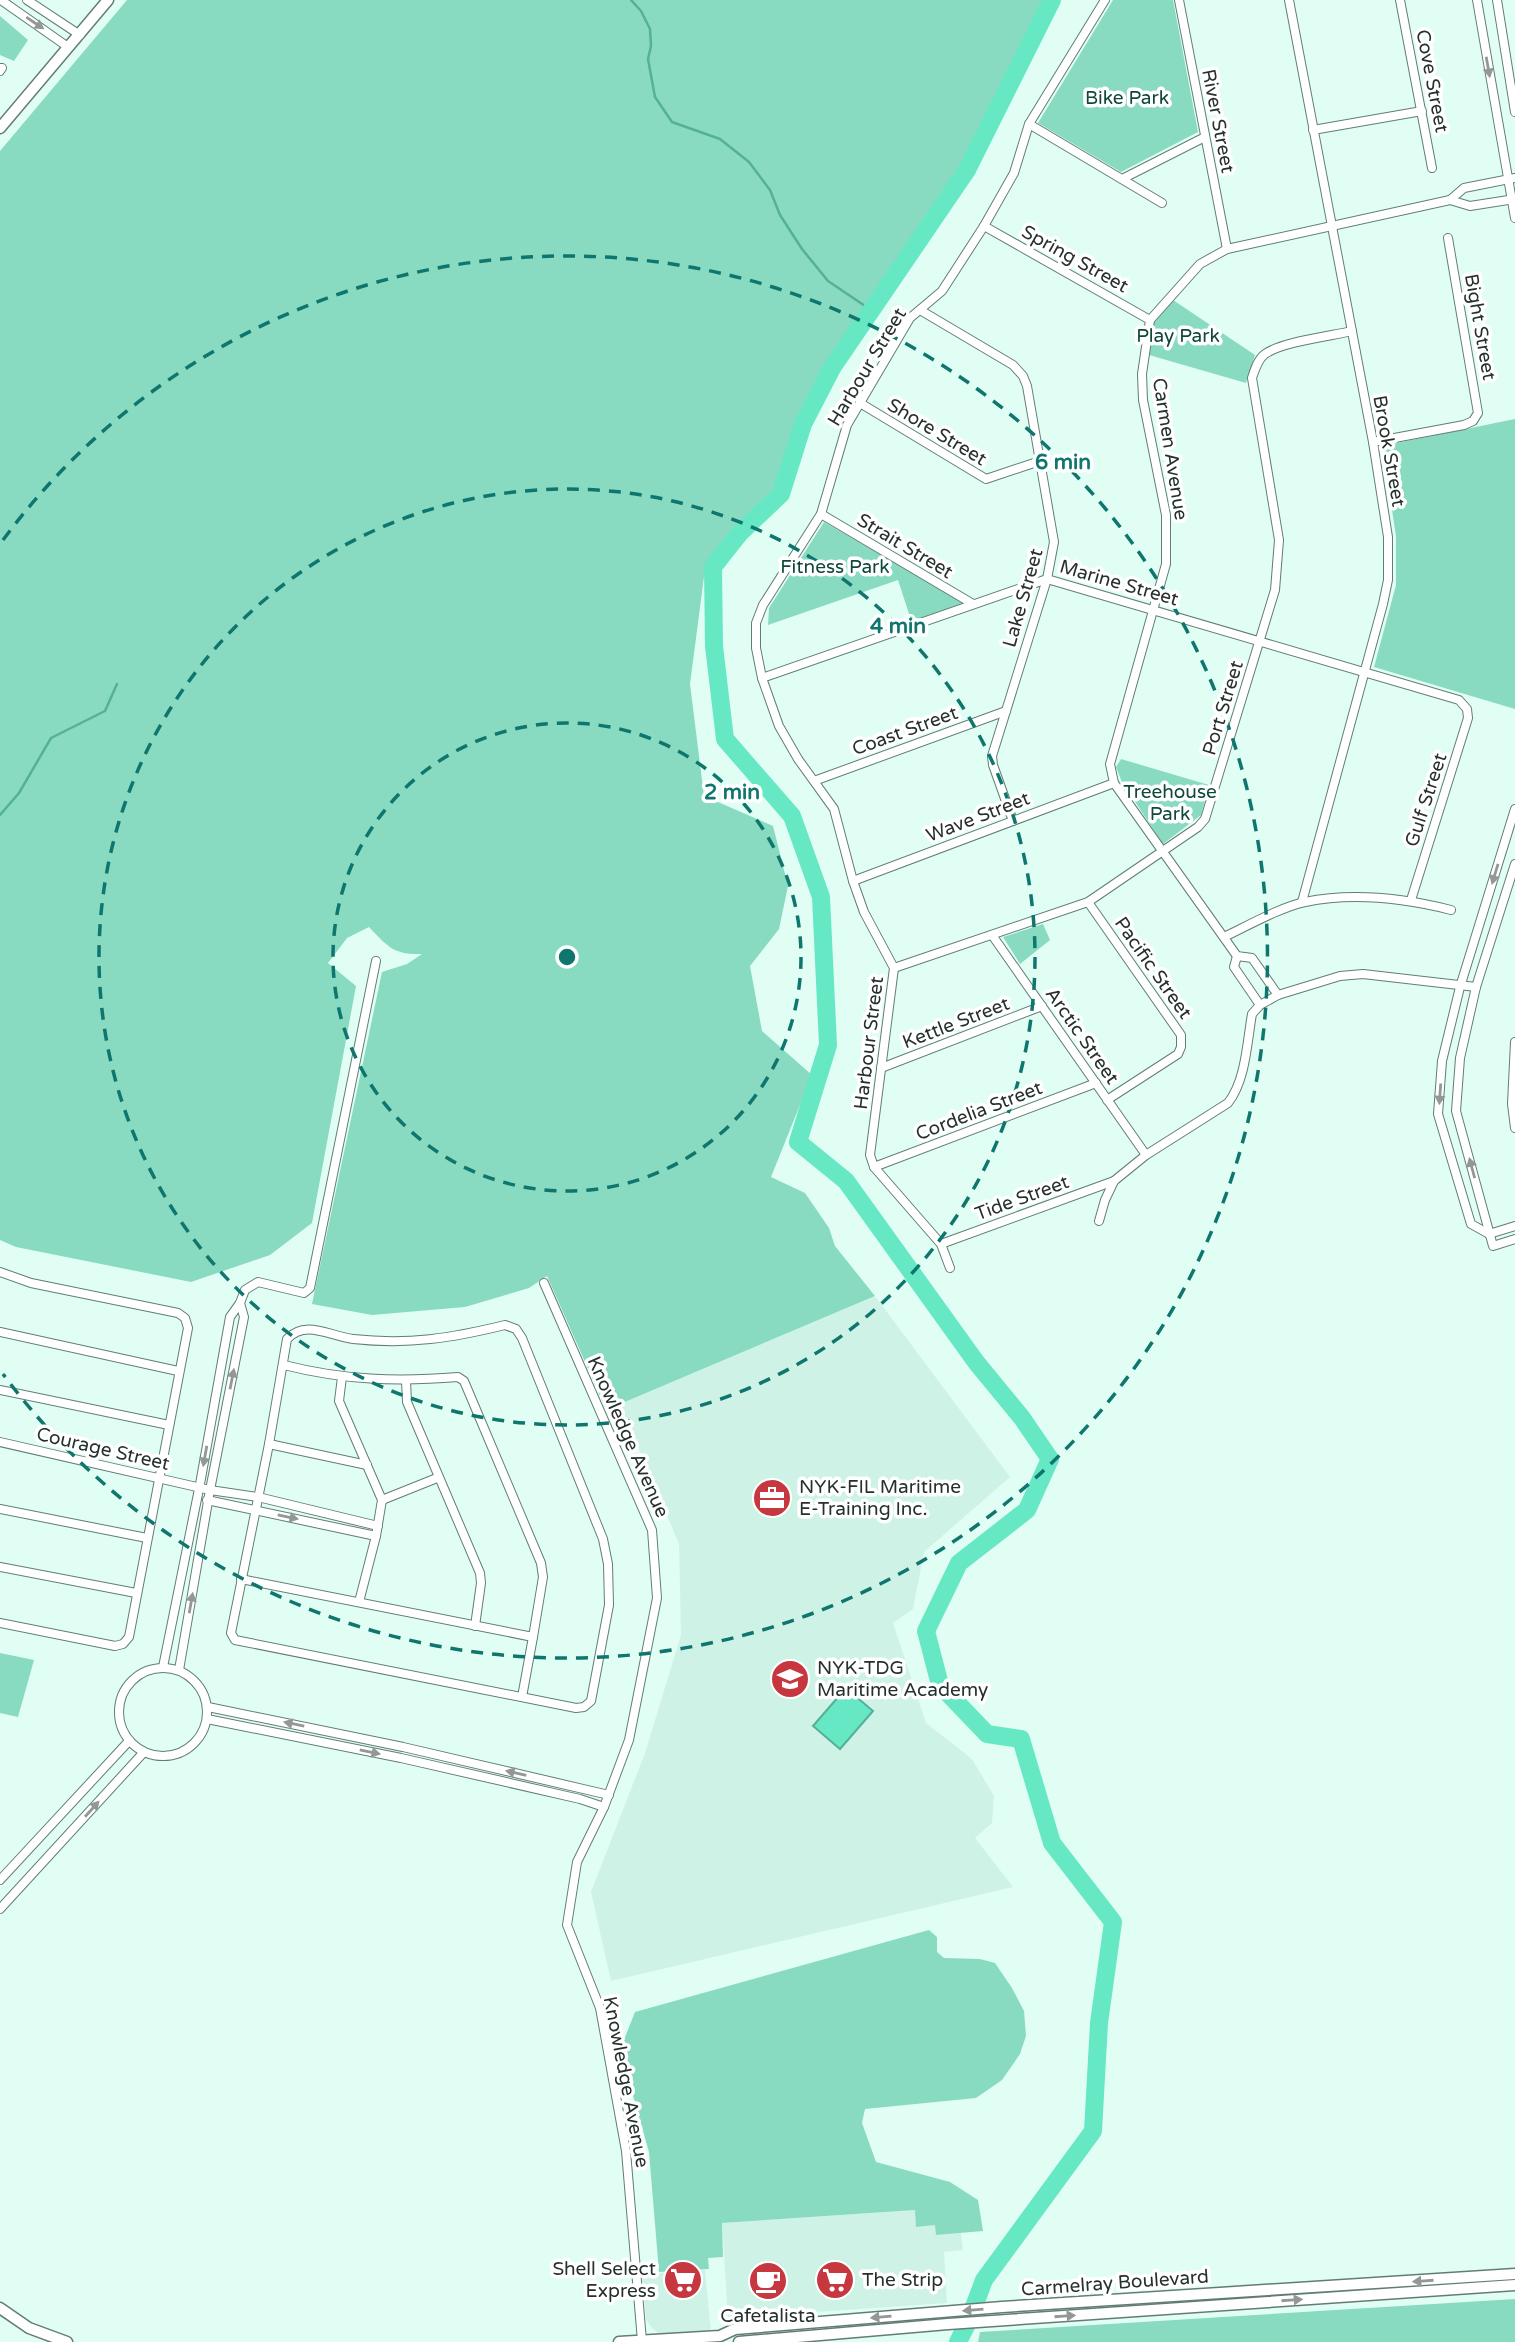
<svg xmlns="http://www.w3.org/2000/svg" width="1515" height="2342" viewBox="0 0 1515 2342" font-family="'Varela Round',sans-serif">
	<rect width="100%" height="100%" fill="#e1fef4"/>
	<g fill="#cef3e6">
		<polygon points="875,1296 1010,1477 924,1552 913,1609 893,1623 926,1723 972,1759 994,1796 992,1823 975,1838 1013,1887 611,1981 591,1892 645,1753 681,1635 679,1544 620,1404"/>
		<polygon points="915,2210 936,2225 937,2235 961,2233 963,2250 944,2252 947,2303 728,2318 722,2223"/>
		<polygon points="705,2270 711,2332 661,2336 651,2327 646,2319 642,2274"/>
	</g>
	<g fill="#88dbc1">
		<path d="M127,0H1052L967,170L832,368L803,424L781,494L740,533L704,577L690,684L704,796L773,826L788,886L779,929L750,966L762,1031L812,1075L771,1177L805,1193L829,1228L835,1246L875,1296L620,1404L605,1407L547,1276L529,1288L465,1307L372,1315L312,1304L382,972L407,964L422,954C394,955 388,947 369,927L347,938L328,963L356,986L312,1223L270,1255L191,1282L16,1247L0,1240V151Z"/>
		<polygon points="1113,0 1173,0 1198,132 1121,172 1038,123"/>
		<polygon points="0,16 28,40 14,61 0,55"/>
		<polygon points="1173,300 1255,355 1246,383 1149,355 1154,323"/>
		<polygon points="1515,419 1515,709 1374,667 1396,585 1396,536 1382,446"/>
		<polygon points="824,522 967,604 912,623 898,580 768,625 769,608"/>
		<polygon points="1121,759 1209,785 1201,815 1163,844 1122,782 1116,767"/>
		<polygon points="1043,924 1050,940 1020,964 1003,937"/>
		<polygon points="0,1653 34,1660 18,1717 0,1713"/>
		<polygon points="929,1930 937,1937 937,1952 944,1958 980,1959 995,1963 1012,1988 1024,2011 1026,2036 1020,2054 1002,2080 976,2098 865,2109 862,2123 876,2162 950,2182 978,2200 983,2231 936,2235 935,2225 916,2227 915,2210 722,2223 723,2257 708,2258 709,2269 659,2272 649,2152 620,2050 635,2012"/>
		<polygon points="1515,2299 1515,2342 978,2342 980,2332"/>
	</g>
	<polygon fill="#67e8c4" stroke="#54b197" stroke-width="2" points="846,1688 873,1711 840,1749 813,1726"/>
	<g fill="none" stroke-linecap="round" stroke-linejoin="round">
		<g stroke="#54b197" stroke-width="2.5">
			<polyline points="631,0 641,11 650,29 651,46 648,59 655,97 672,122 720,139 749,162 770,190 780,215 802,249 828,281 871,310"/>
			<polyline points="0,815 19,793 51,738 105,711 117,684"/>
		</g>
		<polyline stroke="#67e8c4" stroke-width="18" points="958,2342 969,2320 984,2280 1093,2131 1099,2023 1113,1922 1052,1843 1021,1739 987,1734 940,1685 926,1631 959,1563 1027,1510 1050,1459 1022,1418 976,1362 846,1181 798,1142 828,1045 821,897 792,816 725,739 714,646 713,567 740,533 781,494 803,424 832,368 967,170 1052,0"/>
		<defs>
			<g id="street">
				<polyline points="1,0 68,47"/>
				<polyline points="27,0 80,35"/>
				<polyline points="1179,0 1227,249"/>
				<polyline points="1289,0 1373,442 1388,537 1388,580 1383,604 1302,902"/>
				<polyline points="1400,0 1432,168"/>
				<polyline points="1477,0 1515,218"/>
				<polyline points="1497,0 1515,112"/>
				<polyline points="0,68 2,68 0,71"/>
				<polyline points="1029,124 1162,203"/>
				<polyline points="1313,130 1422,111"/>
				<polyline points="1122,179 1205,137"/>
				<polyline points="1450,200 1470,206 1515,199"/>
				<polyline points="984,226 1150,320"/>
				<polyline points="920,310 1013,365 1023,376 1027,386 1054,542 1047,579 992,756 993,765 1013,821"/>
				<polyline points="860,403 986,479 1040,461"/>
				<polyline points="1373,442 1464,425 1473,421 1478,413 1448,238"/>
				<polyline points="821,514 973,604"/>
				<polyline points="762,678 1047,579 1459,700 1467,709 1468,718 1411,900"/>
				<polyline points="814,781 1006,711"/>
				<polyline points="1515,864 1476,987 1460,1058 1456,1111 1493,1246 1515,1239"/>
				<polyline points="853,881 1114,783"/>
				<polyline points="1088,902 1181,1035 1181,1047 1178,1054 1107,1100"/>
				<polyline points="992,935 1146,1155"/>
				<path d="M1224,937C1247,926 1281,907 1305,902C1354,892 1403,898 1451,910"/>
				<polyline points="1237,956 1234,967 1260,1005"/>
				<path d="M894,968L1088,902L1198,827L1205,819L1275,590L1279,540L1252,378C1255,369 1258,359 1265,354C1281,342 1331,336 1352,331"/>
				<polyline points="1278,995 1252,958 1237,956 1114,783 1110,764 1166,564 1166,515 1143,400 1142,374 1150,320 1200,264 1227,249 1450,200 1464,188 1515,178"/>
				<polyline points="1515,1042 1512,1104 1515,1128"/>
				<polyline points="881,1068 1042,1006"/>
				<polyline points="874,1167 1096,1083"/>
				<path d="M1099,1221L1105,1200L1114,1181L1146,1155L1228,1103C1246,1080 1247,1042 1252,1014L1260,1005L1278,995L1340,976L1363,974L1476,987"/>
				<polyline points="1489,1234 1471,1224 1438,1114 1442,1061 1460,987 1515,809"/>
				<polyline points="1489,1234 1515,1226"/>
				<polyline points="941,1244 1114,1181"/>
				<polyline points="950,1268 941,1244 874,1167 870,1155 894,968 864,912 853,881 834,809 798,759 779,726 762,678 756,648 756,623 763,605 821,514 847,425 910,318 942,291 984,226 1014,173 1029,124 1105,0"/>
				<polyline points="0,1272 31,1283 178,1313 185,1318 188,1328 129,1637 123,1644 115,1646 0,1623"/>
				<polyline points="544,1283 652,1530 657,1598 629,1740 604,1807 577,1862 567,1925 600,2008 626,2151 642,2341"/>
				<path d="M505,1325L516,1329L522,1338L603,1539L608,1564L609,1605L591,1701L584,1707L576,1708L235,1640L231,1633L269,1444L287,1339C306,1319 329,1336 353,1339C409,1345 452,1338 505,1325Z"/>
				<polyline points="0,1332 178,1371"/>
				<polyline points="342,1377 339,1401 382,1500 376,1536 359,1602"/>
				<polyline points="406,1381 407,1402 480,1573 481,1583 475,1626"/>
				<polyline points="0,1390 169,1425"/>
				<polyline points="0,1442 210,1490 258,1497 378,1526"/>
				<polyline points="269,1444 367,1465"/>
				<polyline points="207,1500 376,1536"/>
				<polyline points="382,1500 437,1478"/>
				<polyline points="0,1509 147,1538"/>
				<polyline points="0,1567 136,1593"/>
				<path d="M241,1579L533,1637L543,1577L541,1563L464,1381L458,1377C397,1382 343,1380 284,1365"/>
				<polyline points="163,1667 200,1484 230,1317 240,1303 245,1290 258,1282 304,1293 310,1288 376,961"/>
				<circle cx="163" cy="1712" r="44"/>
				<polyline points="179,1670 210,1490 244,1317 240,1303"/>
				<polyline points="522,1697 533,1637"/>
				<polyline points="208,1707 403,1747 609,1795"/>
				<polyline points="207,1719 401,1758 580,1799 604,1807"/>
				<polyline points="0,1880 129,1741"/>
				<polyline points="0,1909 144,1752"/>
			</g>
			<g id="secondary">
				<polyline points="0,128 108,0"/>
				<polyline points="0,2308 29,2328 67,2342"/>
				<polyline points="619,2342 720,2336 735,2329 1002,2307 1515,2274"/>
				<polyline points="739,2342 948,2324 1515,2285"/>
			</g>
		</defs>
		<use href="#street" stroke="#637d74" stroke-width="10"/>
		<use href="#secondary" stroke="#637d74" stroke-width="13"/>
		<use href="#street" stroke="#fff" stroke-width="8"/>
		<use href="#secondary" stroke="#fff" stroke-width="10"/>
	</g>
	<defs><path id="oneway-solid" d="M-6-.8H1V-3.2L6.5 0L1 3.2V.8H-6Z" transform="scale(1.75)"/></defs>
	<g fill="#929896">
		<use href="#oneway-solid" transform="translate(35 23) rotate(34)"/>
		<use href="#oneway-solid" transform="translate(1488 67) rotate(80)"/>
		<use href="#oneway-solid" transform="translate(1495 874) rotate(107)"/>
		<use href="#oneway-solid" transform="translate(1440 1094) rotate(94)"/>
		<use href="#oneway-solid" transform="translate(1472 1168) rotate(-105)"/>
		<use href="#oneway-solid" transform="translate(232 1379) rotate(-79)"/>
		<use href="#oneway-solid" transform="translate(205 1456) rotate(100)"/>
		<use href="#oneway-solid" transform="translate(288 1517) rotate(12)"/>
		<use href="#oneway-solid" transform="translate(191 1603) rotate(-80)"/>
		<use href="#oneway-solid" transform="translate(294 1724) rotate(-168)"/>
		<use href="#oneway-solid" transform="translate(370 1752) rotate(12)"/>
		<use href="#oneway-solid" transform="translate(516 1773) rotate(-167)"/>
		<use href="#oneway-solid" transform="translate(92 1809) rotate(-48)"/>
		<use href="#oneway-solid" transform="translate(1423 2281) rotate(176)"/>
		<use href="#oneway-solid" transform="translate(1292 2300) rotate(-4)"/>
		<use href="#oneway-solid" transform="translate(973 2310) rotate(175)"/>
		<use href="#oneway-solid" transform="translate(1065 2316) rotate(-4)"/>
		<use href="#oneway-solid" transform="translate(881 2317) rotate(175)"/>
	</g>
	<g fill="none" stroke="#0f766e" stroke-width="3.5" stroke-dasharray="12 9">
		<circle cx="567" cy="957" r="234"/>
		<circle cx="567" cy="957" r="468"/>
		<path d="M3 540A701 701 0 1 1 3 1374"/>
	</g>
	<defs>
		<symbol id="office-disc" viewBox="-11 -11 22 22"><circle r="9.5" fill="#c7373f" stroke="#fff"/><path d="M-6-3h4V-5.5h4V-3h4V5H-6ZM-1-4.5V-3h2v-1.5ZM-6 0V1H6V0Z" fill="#fff"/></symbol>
		<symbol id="school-disc" viewBox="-11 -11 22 22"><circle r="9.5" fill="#c7373f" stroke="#fff"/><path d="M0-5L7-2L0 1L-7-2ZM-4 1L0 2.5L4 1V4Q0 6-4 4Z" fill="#fff"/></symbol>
		<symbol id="supermarket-disc" viewBox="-11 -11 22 22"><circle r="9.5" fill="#c7373f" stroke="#fff"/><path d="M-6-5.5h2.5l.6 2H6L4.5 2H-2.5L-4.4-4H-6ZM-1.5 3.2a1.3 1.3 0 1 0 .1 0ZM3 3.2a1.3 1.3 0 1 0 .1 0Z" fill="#fff"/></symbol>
		<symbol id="cafe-disc" viewBox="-11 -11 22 22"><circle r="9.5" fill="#c7373f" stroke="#fff"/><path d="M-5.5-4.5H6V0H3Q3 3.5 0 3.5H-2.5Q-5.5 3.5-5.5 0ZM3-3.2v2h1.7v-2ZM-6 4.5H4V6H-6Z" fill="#fff"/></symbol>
	</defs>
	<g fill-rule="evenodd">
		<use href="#office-disc" x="750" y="1476" width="44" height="44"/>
		<use href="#school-disc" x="768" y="1657" width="44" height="44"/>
		<use href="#supermarket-disc" x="661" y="2258" width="44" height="44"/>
		<use href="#supermarket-disc" x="813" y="2258" width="44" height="44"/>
		<use href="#cafe-disc" x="746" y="2259" width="44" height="44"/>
	</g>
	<g text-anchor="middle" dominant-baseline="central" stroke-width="7" stroke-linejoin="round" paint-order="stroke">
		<g font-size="19" fill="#26312d" stroke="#fff">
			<text transform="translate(1432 81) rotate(79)">Cove Street</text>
			<text transform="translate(1218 121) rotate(79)">River Street</text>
			<text transform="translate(1075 259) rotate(29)">Spring Street</text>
			<text transform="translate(1480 327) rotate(80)">Bight Street</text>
			<text transform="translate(867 367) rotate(-59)">Harbour Street</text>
			<text transform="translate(937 432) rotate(31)">Shore Street</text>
			<text transform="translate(1170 449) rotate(81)">Carmen Avenue</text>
			<text transform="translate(1389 451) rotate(80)">Brook Street</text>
			<text transform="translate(905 546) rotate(31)">Strait Street</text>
			<text transform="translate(1119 583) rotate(16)">Marine Street</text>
			<text transform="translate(1023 598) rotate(-74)">Lake Street</text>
			<text transform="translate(1223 708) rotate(-73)">Port Street</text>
			<text transform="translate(905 731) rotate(-20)">Coast Street</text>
			<text transform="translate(1426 800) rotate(-72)">Gulf Street</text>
			<text transform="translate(978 817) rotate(-21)">Wave Street</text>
			<text transform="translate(1153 968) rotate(55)">Pacific Street</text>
			<text transform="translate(956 1023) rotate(-21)">Kettle Street</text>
			<text transform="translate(1082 1036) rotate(55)">Arctic Street</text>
			<text transform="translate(869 1043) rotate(-83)">Harbour Street</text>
			<text transform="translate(979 1111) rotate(-21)">Cordelia Street</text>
			<text transform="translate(1022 1198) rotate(-20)">Tide Street</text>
			<text transform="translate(628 1437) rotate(66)">Knowledge Avenue</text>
			<text transform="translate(103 1449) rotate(13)">Courage Street</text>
			<text transform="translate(626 2082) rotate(79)">Knowledge Avenue</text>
			<text transform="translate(1115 2283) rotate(-4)">Carmelray Boulevard</text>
		</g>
		<g font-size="19" fill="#0f483a" stroke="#fff">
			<text x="1127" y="98">Bike Park</text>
			<text x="1178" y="336">Play Park</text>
			<text x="835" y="567">Fitness Park</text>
			<text x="1170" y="792">Treehouse<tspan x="1170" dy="22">Park</tspan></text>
		</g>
		<g font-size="19" fill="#26312d" stroke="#fff" text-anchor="start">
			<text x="799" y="1487">NYK-FIL Maritime<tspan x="799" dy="22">E-Training Inc.</tspan></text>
			<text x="817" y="1668">NYK-TDG<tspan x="817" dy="22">Maritime Academy</tspan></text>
			<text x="656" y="2269" text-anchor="end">Shell Select<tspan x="656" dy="22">Express</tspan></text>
			<text x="862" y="2280">The Strip</text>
			<text x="768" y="2316" text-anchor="middle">Cafetalista</text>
		</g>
	</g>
	<circle cx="567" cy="957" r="10" fill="#0f766e" stroke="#fff" stroke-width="3.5"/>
	<g font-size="21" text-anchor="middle" font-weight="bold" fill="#0f766e" stroke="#fff" stroke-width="7" stroke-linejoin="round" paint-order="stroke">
		<text x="1063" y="469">6 min</text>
		<text x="898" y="633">4 min</text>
		<text x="732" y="799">2 min</text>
	</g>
</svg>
